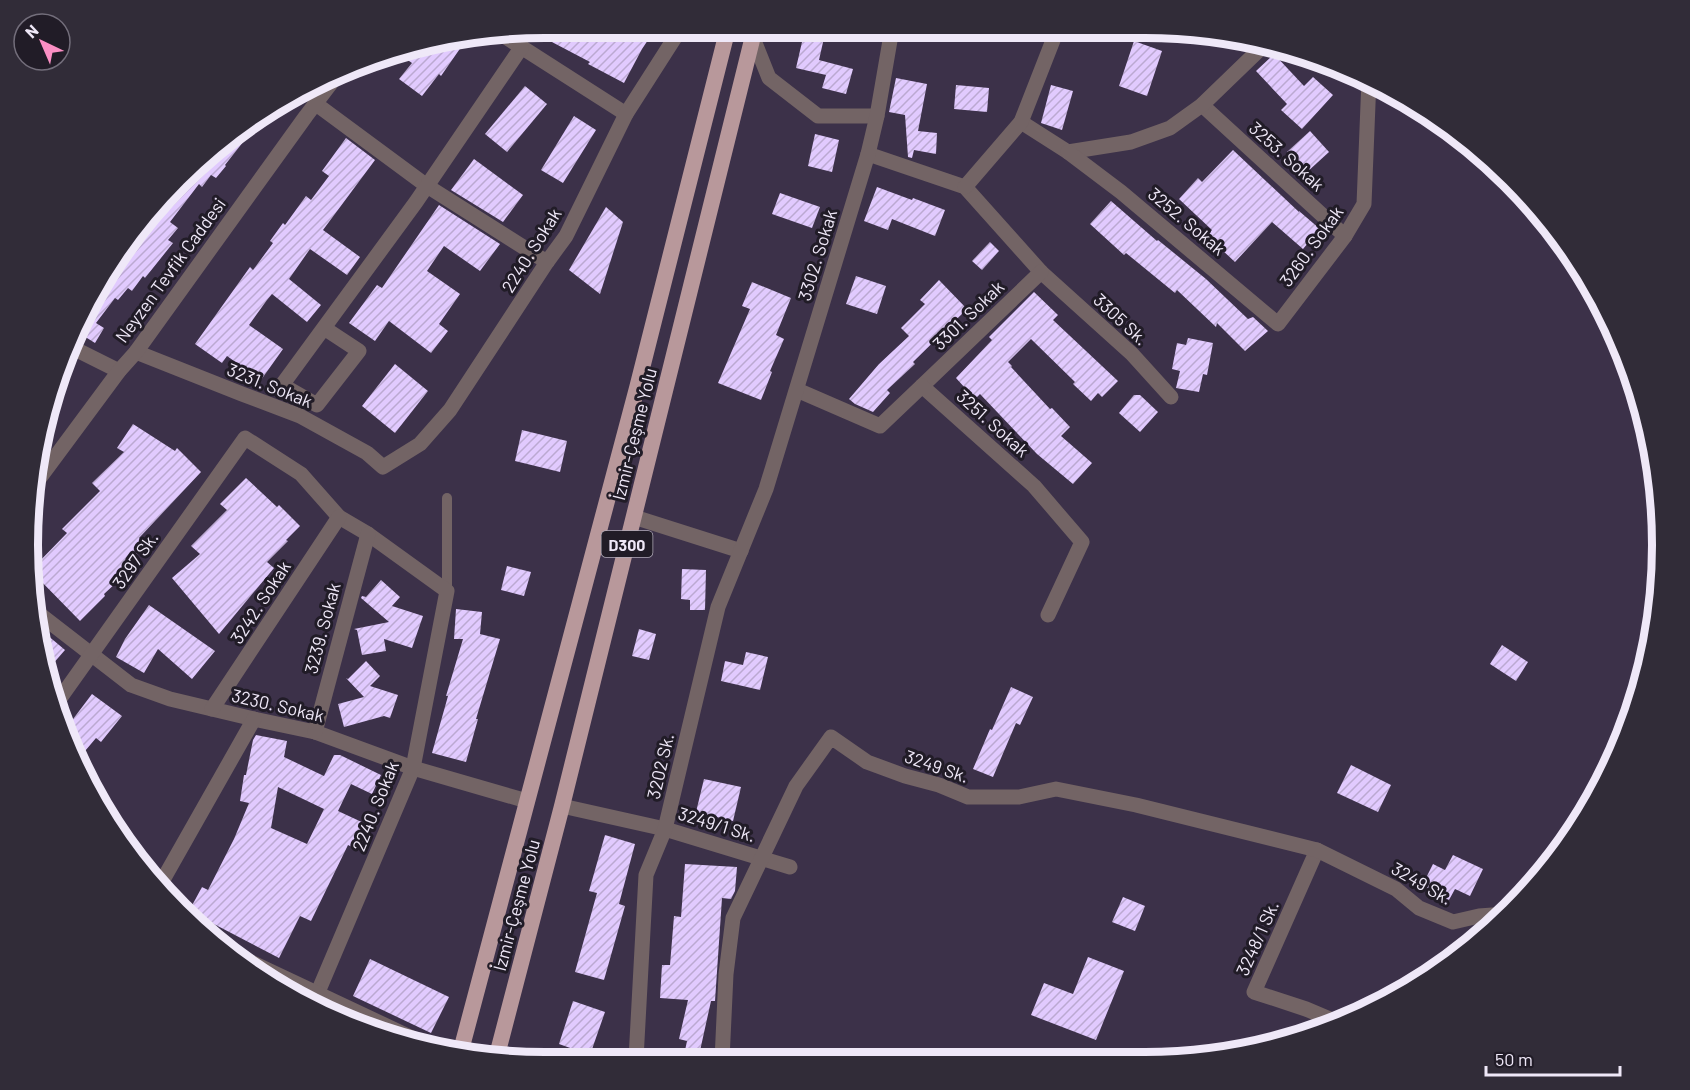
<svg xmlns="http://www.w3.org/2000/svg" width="1690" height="1090" viewBox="0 0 1690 1090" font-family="Barlow,sans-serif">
	<defs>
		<pattern id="building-hatch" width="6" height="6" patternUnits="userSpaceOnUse" patternTransform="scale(1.5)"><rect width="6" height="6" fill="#e1cafe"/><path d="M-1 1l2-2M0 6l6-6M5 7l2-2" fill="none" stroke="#bba9d1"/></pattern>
	</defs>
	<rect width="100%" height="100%" fill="#3c3149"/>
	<g fill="url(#building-hatch)" fill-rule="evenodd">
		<polygon points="545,27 595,27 656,28 642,49 624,83 588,64 590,62 550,41 551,39 530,29"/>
		<polygon points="805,29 826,29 819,60 853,69 846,94 822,88 826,75 796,68"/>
		<polygon points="466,40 441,76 439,74 422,96 399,79 412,63 396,52"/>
		<polygon points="1134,41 1162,51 1147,96 1119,86"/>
		<polygon points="1274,54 1304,86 1313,77 1333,95 1302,129 1281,110 1287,104 1256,71"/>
		<polygon points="896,78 927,84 918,131 937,133 936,154 914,150 912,158 908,157 905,115 889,112"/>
		<polygon points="956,85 989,88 987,112 954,109"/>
		<polygon points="1051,85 1073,91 1062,130 1041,123"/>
		<polygon points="525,86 547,104 507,152 485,134"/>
		<polygon points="574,116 596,130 563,183 541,170"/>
		<polygon points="245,126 251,132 225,165 226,166 216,178 211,175 202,187 199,184 170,222 178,228 168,240 173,243 145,278 143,276 132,291 128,288 118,300 115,298 96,323 104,328 95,343 79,333 116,263 137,236 134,233 141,223"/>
		<polygon points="1310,131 1329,152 1306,173 1287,152"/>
		<polygon points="815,134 839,140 832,172 808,166"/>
		<polygon points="346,138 375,160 323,230 360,257 347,275 310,249 289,279 321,305 307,322 272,294 267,300 249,325 283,349 261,380 227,356 222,363 195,344 250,267 253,270 273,243 270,241 283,223 285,225 306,196 311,200 329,176 322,171"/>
		<polygon points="1233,150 1299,212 1299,211 1320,229 1303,249 1272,222 1235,262 1207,236 1212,230 1179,199 1198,178 1202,182"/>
		<polygon points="474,159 523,195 503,222 451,190"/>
		<polygon points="877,187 912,200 913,198 945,210 935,236 892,219 888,230 864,221"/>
		<polygon points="780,193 820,207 812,228 772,214"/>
		<polygon points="1111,201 1157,241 1158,240 1206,279 1248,319 1253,317 1268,331 1245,351 1217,323 1216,327 1177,290 1175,293 1126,253 1124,255 1090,224"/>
		<polygon points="439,205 500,244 480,271 444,246 427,271 460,294 439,324 448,331 431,353 389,321 375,341 349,323 377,285 382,288"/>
		<polygon points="606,207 623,222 600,294 569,270"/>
		<polygon points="990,242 999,251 982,270 972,261"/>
		<polygon points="856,276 886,286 877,314 846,304"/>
		<polygon points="939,280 967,309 913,362 915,364 887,390 890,393 873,412 855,404 849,399 879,364 909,336 901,328 925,304 920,300"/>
		<polygon points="752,282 791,298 776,335 784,339 770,371 772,372 761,400 718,383 750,309 742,306"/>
		<polygon points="1034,292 1058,315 1053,320 1118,381 1102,397 1098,393 1091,401 1073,384 1075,382 1031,339 1008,362 1012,366 1011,367 1050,409 1052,408 1070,427 1061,436 1092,463 1073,484 1037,454 980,394 975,399 956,378 992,340 989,337"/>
		<polygon points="1188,338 1213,343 1207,375 1203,374 1199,392 1176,388 1180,371 1172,369 1177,343 1186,345"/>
		<polygon points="395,364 428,391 395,433 362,406"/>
		<polygon points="1134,395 1140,395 1158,412 1140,432 1119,413"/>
		<polygon points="133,424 175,451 177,448 201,472 139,538 146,545 115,578 118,581 104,594 105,596 80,621 34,574 34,567 67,533 62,529 100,491 92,483 124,452 117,448"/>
		<polygon points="522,430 567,441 560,472 515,461"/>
		<polygon points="246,478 277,507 279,505 300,526 286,540 288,541 267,562 274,568 219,634 172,578 200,554 191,546 227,510 220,504"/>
		<polygon points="507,566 531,572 524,596 501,590"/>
		<polygon points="682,569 706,570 705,610 690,610 690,600 681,599"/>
		<polygon points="381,580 400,597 392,606 423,616 412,648 384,639 386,651 362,655 357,630 354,629 389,622 361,598 362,596 366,597"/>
		<polygon points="149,605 215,651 192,679 158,649 144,673 116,657 125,639"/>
		<polygon points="456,609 482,612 480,634 500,639 476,719 478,719 466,762 432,753 448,696 446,696 463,639 454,639"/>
		<polygon points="40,629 65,650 51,666 43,659"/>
		<polygon points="639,629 656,634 649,660 632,656"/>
		<polygon points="1502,645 1528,662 1516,681 1490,664"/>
		<polygon points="746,652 768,657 760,690 721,681 725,661 743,665"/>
		<polygon points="366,661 380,676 370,686 398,695 390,718 384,716 344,727 338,704 364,697 346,678 348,679"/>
		<polygon points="1011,687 1033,697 1020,725 1016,723 993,777 973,769 990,729 992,730"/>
		<polygon points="92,694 122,716 101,742 96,738 80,757 67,727"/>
		<path d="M256,735L287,741L284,757L324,776L334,755H340L381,775L372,794L351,784L338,811L366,824L354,848L348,845L311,921L300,916L279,958L189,911L202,887L208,890L234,839L249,803L240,801L244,775H246L253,740ZM278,787L324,809L307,844L271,828Z"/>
		<polygon points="1351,765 1391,785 1378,812 1337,793"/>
		<polygon points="704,779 741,787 733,821 696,812"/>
		<polygon points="605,835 635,844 619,904 625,906 604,980 575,972 597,893 589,891"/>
		<polygon points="1453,855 1483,869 1470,896 1455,889 1449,900 1422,886 1433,864 1445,870"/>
		<polygon points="685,864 737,867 735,891 731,899 722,898 715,1001 711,1001 698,1060 683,1060 687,1041 679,1039 688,1000 660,998 662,965 670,965 674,916 681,917"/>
		<polygon points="1123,897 1145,906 1135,931 1112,922"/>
		<polygon points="1088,957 1124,971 1096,1040 1031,1015 1044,983 1073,994"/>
		<polygon points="370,959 449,997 431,1033 353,996"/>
		<polygon points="573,1001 605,1012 590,1055 559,1044"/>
	</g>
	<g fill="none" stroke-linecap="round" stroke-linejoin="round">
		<polyline stroke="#736465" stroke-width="10" points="447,498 447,591"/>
		<g stroke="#736465" stroke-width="15">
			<polyline points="501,34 626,114"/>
			<polyline points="753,38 769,78 818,116 877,116"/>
			<polyline points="316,104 427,186 547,262"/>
			<polyline points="1202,105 1345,236"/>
			<polyline points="1021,122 1068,152 1131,142 1170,128 1202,105 1260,49 1261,46"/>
			<polyline points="1068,152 1121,192 1278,324 1345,236 1364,204 1369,79"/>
			<polyline points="868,154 965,187 1041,272 1132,354 1171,397"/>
			<polyline points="965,187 1021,122 1057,30"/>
			<polyline points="324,328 359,351 317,405 282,385 416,202 521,48"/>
			<polyline points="71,347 119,371"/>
			<polyline points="136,352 242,394 300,416 367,453 383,467 420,444 450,410 547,262 566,236 626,114 681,28"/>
			<polyline points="922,386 1041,272"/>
			<polyline points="797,390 880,426 922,386 1034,486 1082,542 1048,615"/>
			<polyline points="634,517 741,551"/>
			<polyline points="38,613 131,685 170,699 254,719 315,732 413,768 527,801"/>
			<polyline points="56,704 245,438 301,474 339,517 368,534 447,591 413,768 318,992"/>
			<polyline points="212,709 339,517"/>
			<polyline points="315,732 368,534"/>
			<polyline points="562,806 665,829 790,867"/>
			<polyline points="1317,850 1254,992 1306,1009 1339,1023"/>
			<polyline points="160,885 254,719"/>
			<polyline points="236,955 427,1045"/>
			<polyline points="636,1059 646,875 665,829 718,607 766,489 868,154 877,116 892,29"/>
			<polyline points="722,1060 726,974 733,918 796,786 831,737 867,762 905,776 939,785 968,797 1019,797 1056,789 1136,805 1317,850 1396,889 1419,908 1453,922 1479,916 1506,914"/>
		</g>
		<polyline stroke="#736465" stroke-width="15" points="33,487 119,371 136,352 306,116 338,74"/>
		<g stroke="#b8989b" stroke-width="16">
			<polyline points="460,1054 637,388 728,28"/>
			<polyline points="496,1059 562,806 755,28"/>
		</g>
	</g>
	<g text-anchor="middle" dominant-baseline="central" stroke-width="6" stroke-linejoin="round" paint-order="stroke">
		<rect fill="#211c27" stroke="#b1abb9" stroke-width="1.5" x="601.5" y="531" width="51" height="26" rx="4.5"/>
		<g font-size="16" font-weight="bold" fill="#efe8f8">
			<text x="627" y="544">D300</text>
		</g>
		<g font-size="18" fill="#efe8f8" stroke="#211c27">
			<text transform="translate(1287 156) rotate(42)">3253. Sokak</text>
			<text transform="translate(1187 221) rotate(40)">3252. Sokak</text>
			<text transform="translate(1311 246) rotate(-54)">3260. Sokak</text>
			<text transform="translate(531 250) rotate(-58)">2240. Sokak</text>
			<text transform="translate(817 255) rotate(-73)">3302. Sokak</text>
			<text transform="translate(170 270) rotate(-54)">Neyzen Tevfik Caddesi</text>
			<text transform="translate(968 315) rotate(-44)">3301. Sokak</text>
			<text transform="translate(1121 319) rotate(43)">3305 Sk.</text>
			<text transform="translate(270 385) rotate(22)">3231. Sokak</text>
			<text transform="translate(993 423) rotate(42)">3251. Sokak</text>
			<text transform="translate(634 434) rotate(-76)">İzmir-Çeşme Yolu</text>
			<text transform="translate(135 560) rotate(-55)">3297 Sk.</text>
			<text transform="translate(260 602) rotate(-57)">3242. Sokak</text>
			<text transform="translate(322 628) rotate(-75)">3239. Sokak</text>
			<text transform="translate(278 705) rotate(13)">3230. Sokak</text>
			<text transform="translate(660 766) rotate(-77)">3202 Sk.</text>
			<text transform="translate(937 766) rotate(19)">3249 Sk.</text>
			<text transform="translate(375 806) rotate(-68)">2240. Sokak</text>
			<text transform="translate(717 824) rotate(17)">3249/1 Sk.</text>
			<text transform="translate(1422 883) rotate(30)">3249 Sk.</text>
			<text transform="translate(516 905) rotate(-75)">İzmir-Çeşme Yolu</text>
			<text transform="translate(1257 938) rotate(-66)">3248/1 Sk.</text>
		</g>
	</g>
	<path d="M0 0H1690V1090H0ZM545 38H1145A507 507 0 0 1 1652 545V545A507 507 0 0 1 1145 1052H545A507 507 0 0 1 38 545V545A507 507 0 0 1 545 38Z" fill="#312c38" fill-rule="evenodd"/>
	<path fill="none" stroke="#efe8f8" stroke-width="8" d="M545 38H1145A507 507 0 0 1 1652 545V545A507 507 0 0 1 1145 1052H545A507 507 0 0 1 38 545V545A507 507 0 0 1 545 38Z"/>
	<g transform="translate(42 42) rotate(316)"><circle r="28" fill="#211c27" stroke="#736e7b" stroke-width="1.5"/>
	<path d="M0-4.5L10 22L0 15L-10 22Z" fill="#fb8fc4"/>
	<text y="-9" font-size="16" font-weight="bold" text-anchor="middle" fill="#efe8f8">N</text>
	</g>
	<path d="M1486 1066v9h134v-9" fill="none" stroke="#efe8f8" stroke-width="3"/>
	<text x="1495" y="1066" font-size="18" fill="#efe8f8" stroke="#211c27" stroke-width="4.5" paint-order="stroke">50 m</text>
</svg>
